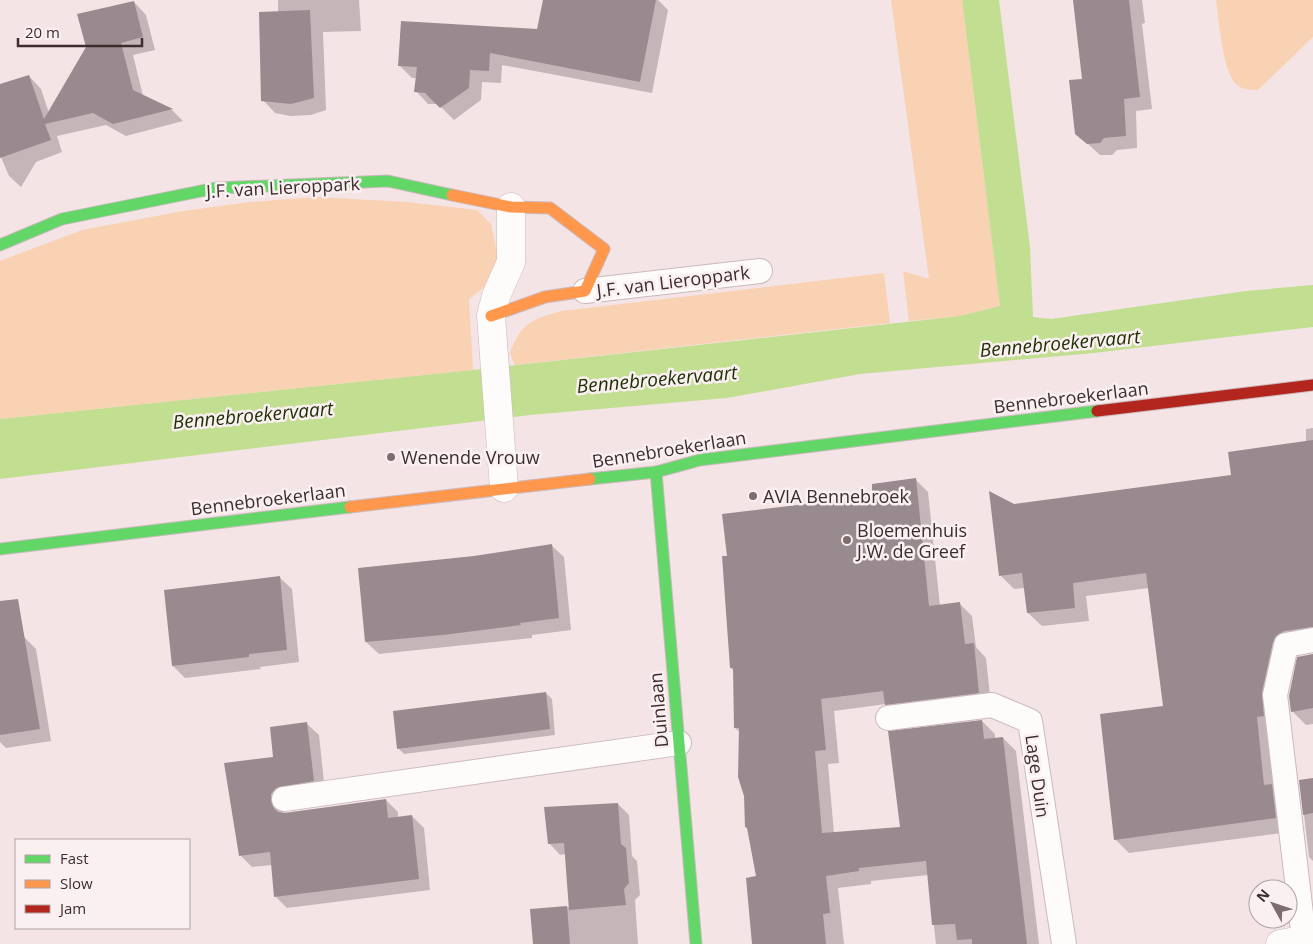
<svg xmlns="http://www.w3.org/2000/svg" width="1313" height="944" viewBox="0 0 1313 944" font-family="'Open Sans',sans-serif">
	<rect width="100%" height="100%" fill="#f5e4e6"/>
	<g fill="#f8d2b2">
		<polygon points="891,0 962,0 1000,306 960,316 909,321 903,271 929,279"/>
		<path d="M1216,0H1313V37L1258,90C1251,90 1242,90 1236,84C1222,70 1219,20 1216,0Z"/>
		<polygon points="317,197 407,202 477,210 491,224 500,267 492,281 469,299 473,370 0,419 0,261 82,230 183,211 250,202"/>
		<path d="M884,273L890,323L515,365L510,353C520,324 533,318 562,311Z"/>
	</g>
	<polygon fill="#c2de91" points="962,0 999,0 1030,247 1033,317 1051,319 1246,291 1313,285 1313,327 1094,353 860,374 727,398 530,415 0,479 0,419 473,370 960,316 1000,306"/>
	<g fill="#0003">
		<polygon points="278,0 359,0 361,31 323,32 326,110 311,115 290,116 275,113 263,100 278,12"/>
		<polygon points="544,0 658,0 668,10 652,93 502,65 501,83 482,82 481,100 454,120 438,104 428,104 416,91 417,78 412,78 400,66 538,30"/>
		<polygon points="1074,0 1142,0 1145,23 1142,24 1152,109 1136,111 1137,148 1117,150 1112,155 1100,155 1076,133 1083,80"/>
		<polygon points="134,2 146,15 155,50 133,55 143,96 172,110 183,121 126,136 106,125 57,136 62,152 36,162 21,187 9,176 0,155 0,86 29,76 41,89 49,113"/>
		<polygon points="1313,428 1313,643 1286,656 1289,832 1129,853 1115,839 1165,707 1149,588 1086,596 1089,621 1042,626 1028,613 1025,588 1014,589 1000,575 1014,505 1232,476 1306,442 1306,429"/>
		<polygon points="915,479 928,492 940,606 959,603 972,616 976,647 986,658 991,705 899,717 886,704 834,711 839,763 828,764 834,834 901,828 982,721 995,734 995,739 1003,738 1016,751 1039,944 936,944 928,875 871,881 871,884 838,888 844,944 753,944 758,877 741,733 735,728 734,671 731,668 873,497"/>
		<polygon points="551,545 564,557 571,630 532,635 532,638 379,654 366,642 475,557"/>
		<polygon points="279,577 292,589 299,662 260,667 261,669 185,678 173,666"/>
		<polygon points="24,637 36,649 51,741 6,748 0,742 0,640"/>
		<polygon points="1313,654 1313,724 1306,725 1292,711"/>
		<polygon points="546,693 552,699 555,735 404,754 398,748"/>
		<polygon points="307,724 319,735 325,792 282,806 282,813 386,800 398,812 398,818 412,816 424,828 430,890 287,908 275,896 272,865 252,867 240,855 275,758"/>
		<polygon points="1313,779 1313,861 1309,857 1300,781"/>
		<polygon points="618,804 629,815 632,856 637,861 640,895 635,900 638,944 534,944 531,910 570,907 566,854 560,855 549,843"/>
	</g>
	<g fill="#998a8f">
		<polygon points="543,0 656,0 640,82 490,53 489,71 470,70 469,88 440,108 425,93 414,92 417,67 398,66 401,21 537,29"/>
		<polygon points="1073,0 1129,0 1140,97 1124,99 1126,136 1104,138 1100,143 1087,144 1075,134 1069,80 1082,79"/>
		<polygon points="134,1 143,37 121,43 133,90 173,109 113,124 93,113 45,124 51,140 0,158 0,84 29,75 44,119 86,47 77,14"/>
		<polygon points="310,10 314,98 291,104 261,101 259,12"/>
		<polygon points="1313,440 1313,627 1284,631 1276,636 1273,642 1262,692 1264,716 1257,717 1264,785 1272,784 1276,818 1114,840 1100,714 1163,706 1146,573 1073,583 1075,608 1027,613 1022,573 999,576 989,491 1014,504 1231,475 1228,452"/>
		<polygon points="916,478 929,606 960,602 965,644 974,643 979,693 885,705 883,691 821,699 826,750 815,751 822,833 900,827 888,731 982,720 984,739 1003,737 1027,944 972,944 972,939 957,940 955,924 932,925 926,861 859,868 859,871 826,876 830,913 823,914 826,944 752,944 746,878 756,876 747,828 745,827 744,796 738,777 739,728 734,728 733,668 730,668 722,556 727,556 722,514 872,496 872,484"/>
		<polygon points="552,544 559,618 520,623 521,625 443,635 365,642 358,568 474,556"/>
		<polygon points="280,576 287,650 249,654 249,657 172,666 164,590"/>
		<polygon points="18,599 40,729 0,735 0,601"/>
		<polygon points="1313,654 1313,708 1291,712 1289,696 1297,657"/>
		<polygon points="546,692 550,729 397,749 393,711"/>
		<polygon points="307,722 314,781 276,788 271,794 273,807 278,812 286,813 386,799 388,818 412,815 419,879 274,897 270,852 239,856 224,763 273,757 270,727"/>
		<polygon points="1313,778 1313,813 1303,815 1299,780"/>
		<polygon points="618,803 621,844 626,848 629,883 624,889 626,905 569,910 564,843 548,844 544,807"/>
		<polygon points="567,906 570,944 533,944 530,909"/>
	</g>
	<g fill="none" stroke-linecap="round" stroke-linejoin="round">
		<defs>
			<g id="lane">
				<polyline points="585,291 760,271"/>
				<polyline points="888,718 992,705 1030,721 1064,944"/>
				<polyline points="284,799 679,743"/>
				<polyline points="1304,939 1275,695 1286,645 1313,640"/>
			</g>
			<g id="street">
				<polyline points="504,488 491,316 496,296 511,262 511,207"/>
				<polyline points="1280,944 1313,938"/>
			</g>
			<g id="fast">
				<polyline points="0,245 62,219 216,188 388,181 452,195"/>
				<polyline points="656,472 696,944"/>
				<polyline points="590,479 656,472 700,460 1097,411"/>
				<polyline points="0,549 350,507"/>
			</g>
			<g id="slow">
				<polyline points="452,195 511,207 550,208 604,249 585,291 545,297 491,316"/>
				<polyline points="350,507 590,479"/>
			</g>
			<polyline id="jam" points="1097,411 1313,385"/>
		</defs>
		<use href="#lane" stroke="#cbbabc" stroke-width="26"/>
		<use href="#street" stroke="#cbbabc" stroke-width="29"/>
		<use href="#fast" stroke="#cbbabc" stroke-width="13"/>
		<use href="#slow" stroke="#cbbabc" stroke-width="13"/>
		<use href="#jam" stroke="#cbbabc" stroke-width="13"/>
		<use href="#lane" stroke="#fefbfb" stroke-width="24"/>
		<use href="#street" stroke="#fefbfb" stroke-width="28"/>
		<use href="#fast" stroke="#63d668" stroke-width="11"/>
		<use href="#slow" stroke="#ff974d" stroke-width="11"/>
		<use href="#jam" stroke="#b3261e" stroke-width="11"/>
	</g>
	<g fill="#7f6c6f" stroke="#faf0f1" stroke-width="2">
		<circle cx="391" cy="457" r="5"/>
		<circle cx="753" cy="496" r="5"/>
		<circle cx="847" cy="540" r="5"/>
	</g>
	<g text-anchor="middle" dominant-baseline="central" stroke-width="5" stroke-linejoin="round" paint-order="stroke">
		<g font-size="18" fill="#3f2c2f" stroke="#faf0f1">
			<text transform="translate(283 187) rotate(-3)">J.F. van Lieroppark</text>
			<text transform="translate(673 281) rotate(-7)">J.F. van Lieroppark</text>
			<text transform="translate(1071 397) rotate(-7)">Bennebroekerlaan</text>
			<text transform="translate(669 449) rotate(-9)">Bennebroekerlaan</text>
			<text transform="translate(268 499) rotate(-7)">Bennebroekerlaan</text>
			<text transform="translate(658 710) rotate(-95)">Duinlaan</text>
			<text transform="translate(1038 776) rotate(82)">Lage Duin</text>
		</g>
		<g font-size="18" fill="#3f2c2f" stroke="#faf0f1" text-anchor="start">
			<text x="401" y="457">Wenende Vrouw</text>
			<text x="763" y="496">AVIA Bennebroek</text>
			<text x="857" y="530">Bloemenhuis<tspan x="857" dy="21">J.W. de Greef</tspan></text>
		</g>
		<g font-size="19" font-style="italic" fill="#1e2f01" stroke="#faf0f1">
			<text transform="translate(1060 343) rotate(-5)">Bennebroekervaart</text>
			<text transform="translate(657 379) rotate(-5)">Bennebroekervaart</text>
			<text transform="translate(253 415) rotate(-5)">Bennebroekervaart</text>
		</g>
	</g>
	<rect x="15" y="839" width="175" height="90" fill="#faf0f1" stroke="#afa2a3"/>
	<rect x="25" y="855" width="25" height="8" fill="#63d668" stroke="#afa2a3"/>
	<text x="60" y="864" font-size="15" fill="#3f2c2f">Fast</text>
	<rect x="25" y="880" width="25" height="8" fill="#ff974d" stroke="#afa2a3"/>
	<text x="60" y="889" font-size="15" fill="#3f2c2f">Slow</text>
	<rect x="25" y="905" width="25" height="8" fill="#b3261e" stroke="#afa2a3"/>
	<text x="60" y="914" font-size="15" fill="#3f2c2f">Jam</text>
	<g transform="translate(1273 904) rotate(310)"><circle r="24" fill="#faf0f1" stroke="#afa2a3"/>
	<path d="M0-4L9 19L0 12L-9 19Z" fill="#7f6c6f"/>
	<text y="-8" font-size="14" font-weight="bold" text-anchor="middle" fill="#3f2c2f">N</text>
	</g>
	<path d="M18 38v8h124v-8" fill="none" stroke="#3f2c2f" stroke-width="2.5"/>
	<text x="25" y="38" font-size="15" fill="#3f2c2f" stroke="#faf0f1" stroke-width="4" paint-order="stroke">20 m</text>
</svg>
